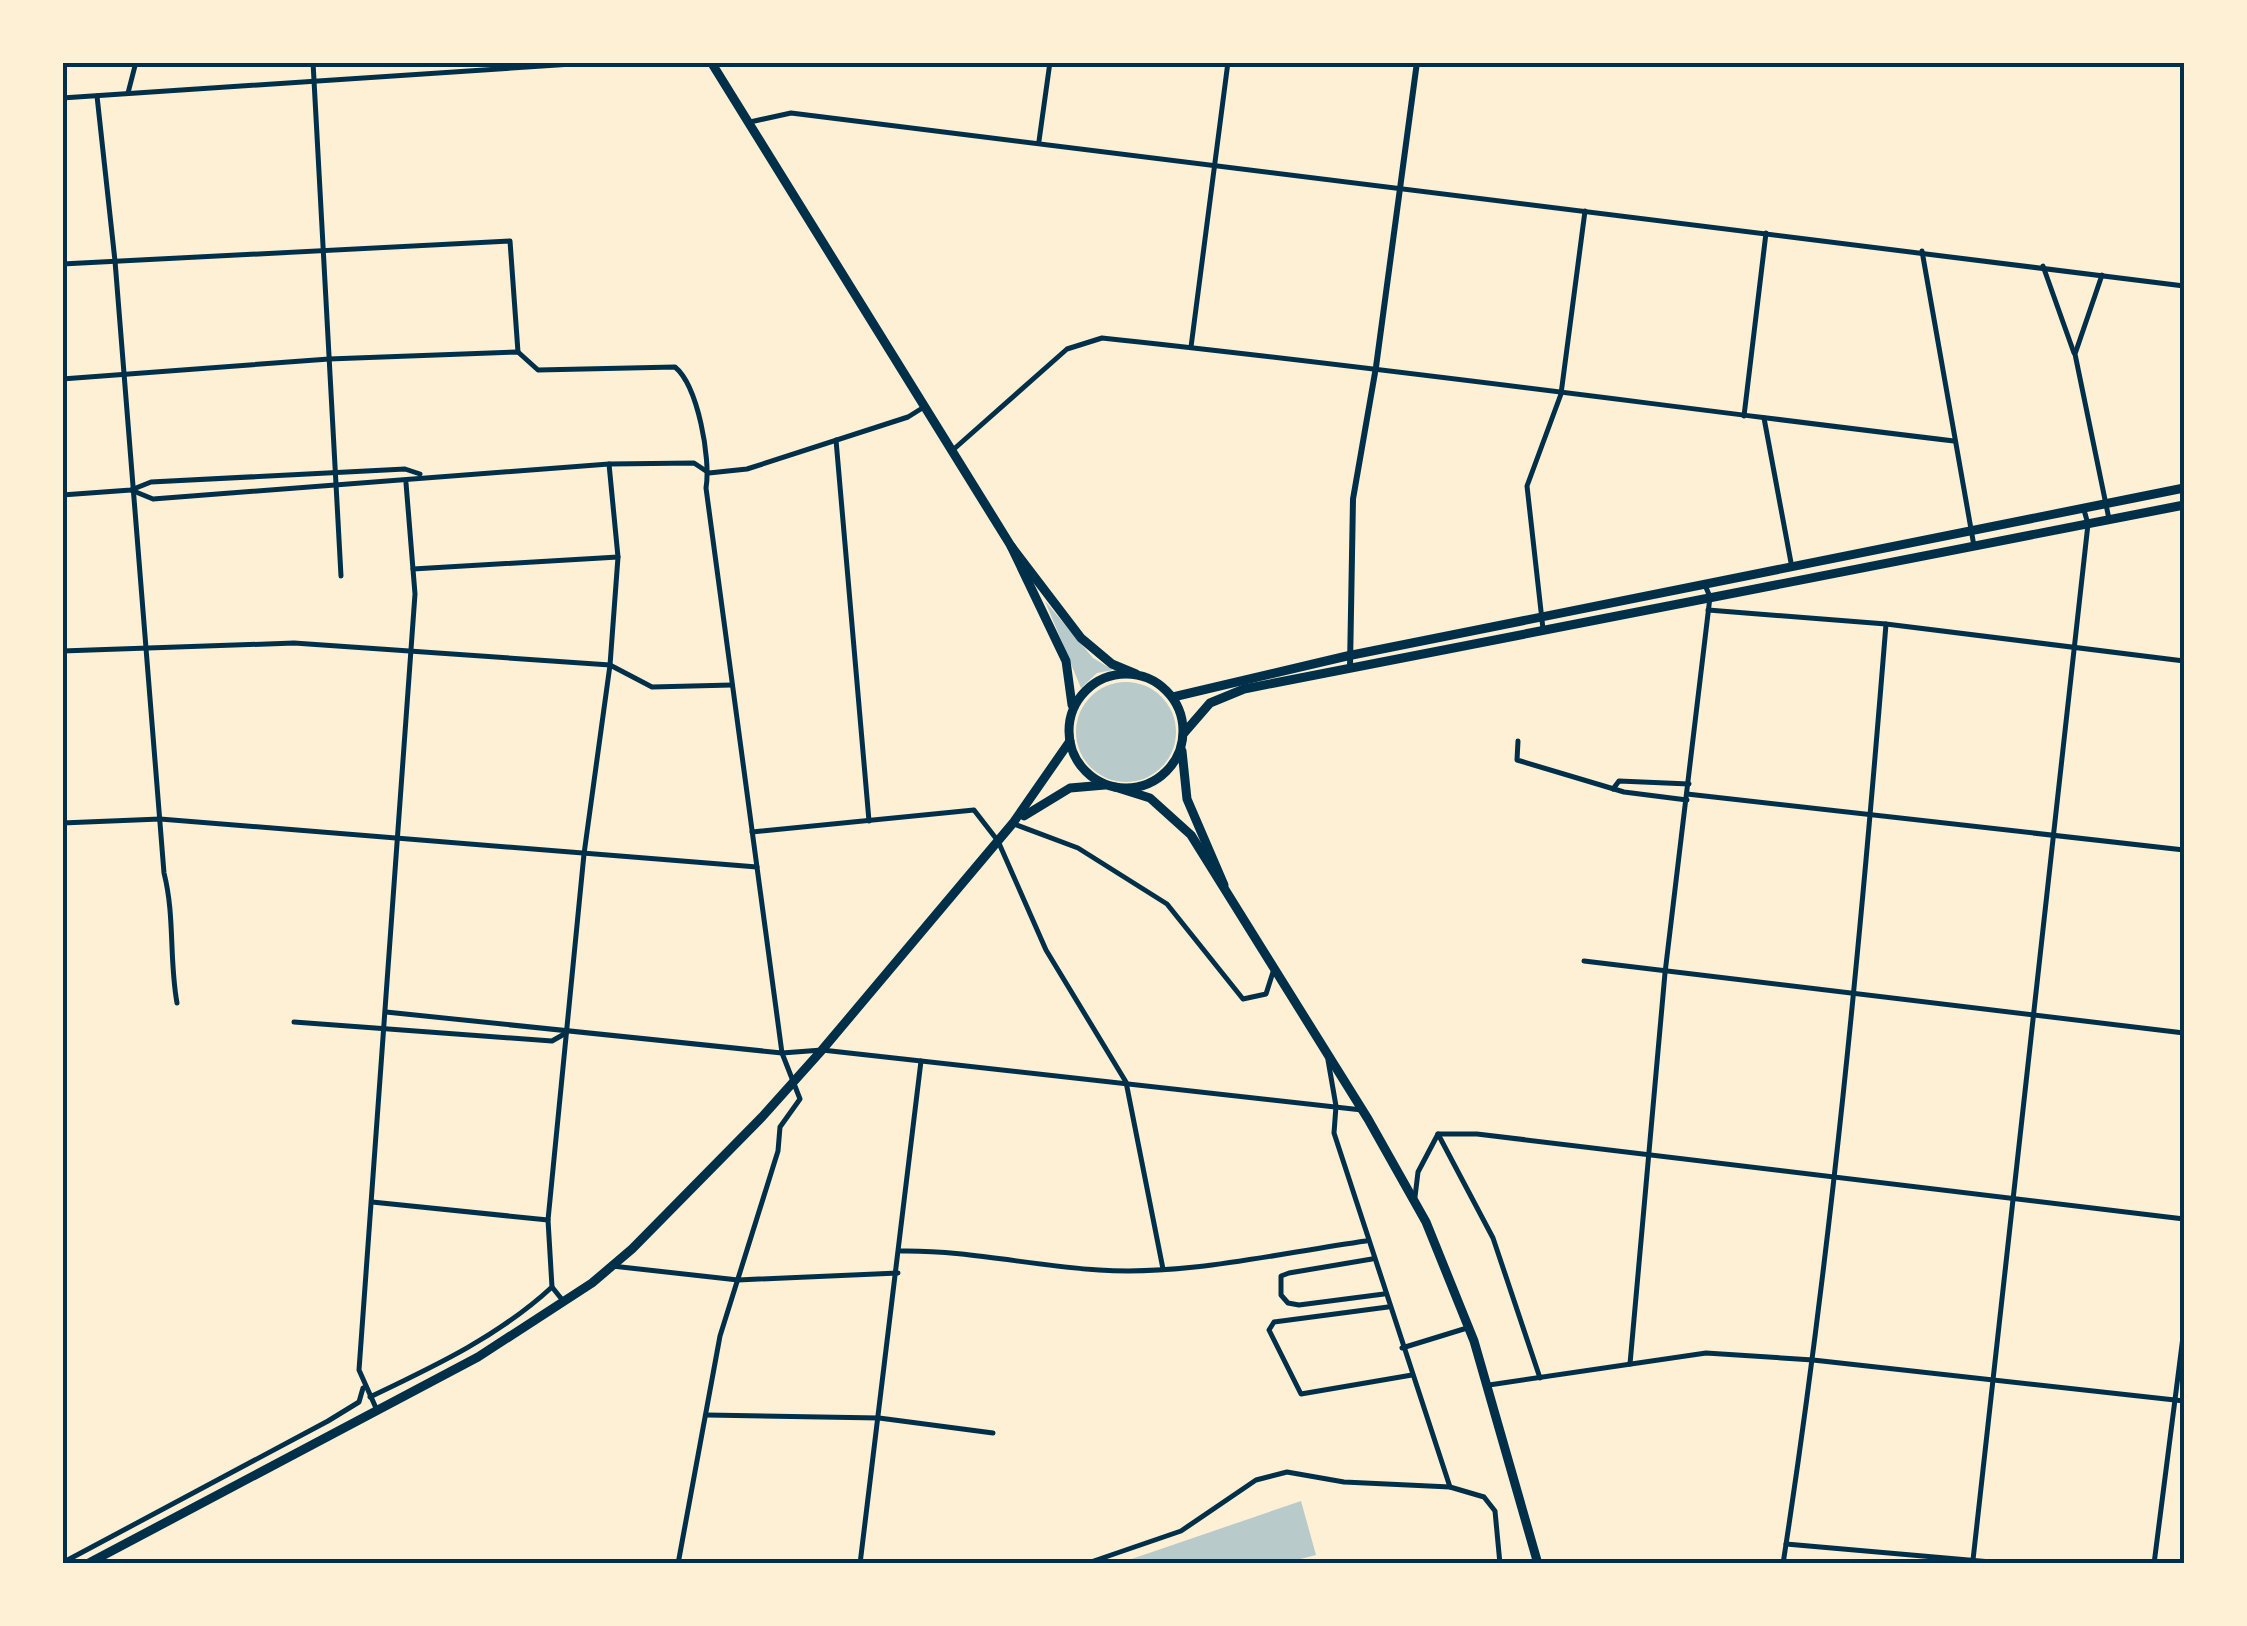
<svg xmlns="http://www.w3.org/2000/svg" width="2247" height="1626" viewBox="0 0 2247 1626" font-family="Overpass,sans-serif">
	<rect width="100%" height="100%" fill="#fdf0d5"/>
	<g fill="#b9caca">
		<polygon points="1045,601 1093,658 1113,670 1097,673 1081,688"/>
		<circle cx="1126" cy="732" r="50"/>
		<polygon points="1301,1501 1316,1555 1281,1564 1120,1563"/>
	</g>
	<g fill="none" stroke-linecap="round" stroke-linejoin="round">
		<g stroke="#003049" stroke-width="5">
			<polyline points="313,62 341,576"/>
			<polyline points="128,93 136,62"/>
			<path d="M97,96L115,261L164,873C175,916 169,959 177,1003"/>
			<polyline points="62,98 603,62"/>
			<polyline points="750,122 791,113 2184,286"/>
			<polyline points="1039,141 1050,62"/>
			<polyline points="1922,251 1974,546"/>
			<polyline points="62,264 510,241 518,352"/>
			<polyline points="2043,266 2074,353"/>
			<polyline points="2102,275 2075,354 2109,519"/>
			<polyline points="1191,347 1228,62"/>
			<path d="M62,379L329,359L518,352L538,370L675,367C698,386 711,459 706,488L782,1053L800,1099L780,1127L778,1151L720,1336L678,1564"/>
			<polyline points="1744,416 1766,233"/>
			<polyline points="1764,418 1792,568"/>
			<polyline points="836,440 869,821"/>
			<path d="M954,449L1067,349L1102,338C1387,368 1670,407 1954,441"/>
			<polyline points="131,490 153,499 609,464 694,463 709,473 747,469 908,417 924,407"/>
			<polyline points="62,495 131,490 151,482 405,469 420,474"/>
			<polyline points="413,569 618,557"/>
			<polyline points="1708,610 1886,624 2184,661"/>
			<polyline points="1543,629 1527,486 1561,394 1585,211"/>
			<polyline points="62,651 294,643 610,665 652,687 732,685"/>
			<polyline points="1518,741 1517,760 1624,792 1687,800"/>
			<polyline points="1613,789 1619,781 1689,784"/>
			<polyline points="1687,794 2184,850"/>
			<polyline points="62,823 160,819 757,867"/>
			<polyline points="1014,824 1078,848 1167,904 1243,999 1266,994 1273,972"/>
			<polyline points="752,832 974,810 998,841 1046,950 1126,1082 1163,1269"/>
			<polyline points="1584,961 2184,1033"/>
			<polyline points="386,1012 782,1053 822,1050 1362,1110"/>
			<polyline points="294,1022 552,1041 566,1033"/>
			<polyline points="1328,1060 1336,1106 1334,1133 1450,1487"/>
			<polyline points="1438,1134 1493,1238 1540,1378"/>
			<polyline points="1415,1197 1418,1172 1438,1134 1477,1134 2184,1219"/>
			<polyline points="372,1202 548,1220"/>
			<path d="M901,1251C968,1250 1032,1266 1099,1270C1187,1276 1279,1253 1366,1241"/>
			<polyline points="1372,1259 1289,1273 1281,1276 1281,1295 1288,1303 1299,1305 1384,1294"/>
			<polyline points="612,1266 738,1280 898,1273"/>
			<polyline points="564,1302 552,1287 548,1220 584,854 610,665 618,557 609,464"/>
			<polyline points="1388,1307 1274,1322 1269,1330 1301,1394 1412,1375"/>
			<polyline points="1402,1348 1467,1328"/>
			<polyline points="1630,1364 1665,973 1710,597 1705,585"/>
			<polyline points="1489,1385 1706,1353 1813,1360 2184,1401"/>
			<path d="M370,1397C435,1366 499,1336 552,1287"/>
			<polyline points="376,1408 359,1370 415,594 406,483"/>
			<polyline points="707,1415 879,1418 993,1433"/>
			<polyline points="1786,1544 2014,1564"/>
			<polyline points="1973,1560 2088,524 2084,510"/>
			<polyline points="62,1563 328,1421 359,1402 363,1388"/>
			<polyline points="860,1564 921,1061"/>
			<polyline points="1085,1564 1181,1531 1256,1480 1287,1472 1344,1482 1450,1487 1484,1497 1495,1511 1500,1564"/>
			<path d="M1783,1564C1831,1253 1861,937 1886,624"/>
			<polyline points="2154,1564 2184,1329"/>
		</g>
		<polyline stroke="#003049" stroke-width="6" points="1350,667 1353,499 1376,367 1417,62"/>
		<g stroke="#003049" stroke-width="9">
			<polyline points="711,62 1011,546 1081,638 1112,664 1136,674"/>
			<polyline points="1115,787 1150,798 1191,835 1368,1119 1426,1222 1474,1341 1538,1564"/>
		</g>
		<g stroke="#003049" stroke-width="9">
			<polyline points="1011,546 1066,661 1072,705"/>
			<circle cx="1126" cy="731" r="57"/>
			<polyline points="1173,697 1347,656 2184,488"/>
			<polyline points="1184,733 1210,703 1244,689 2184,505"/>
			<polyline points="1182,751 1187,799 1224,885"/>
			<polyline points="1024,816 1070,788 1105,785"/>
			<polyline points="87,1564 478,1357 592,1283 632,1249 762,1117 822,1050 1013,823 1070,741"/>
		</g>
	</g>
	<rect width="2247" height="1626" fill="none" stroke="#fdf0d5" stroke-width="130"/>
	<rect x="65" y="65" width="2117" height="1496" fill="none" stroke="#003049" stroke-width="4"/>
</svg>
